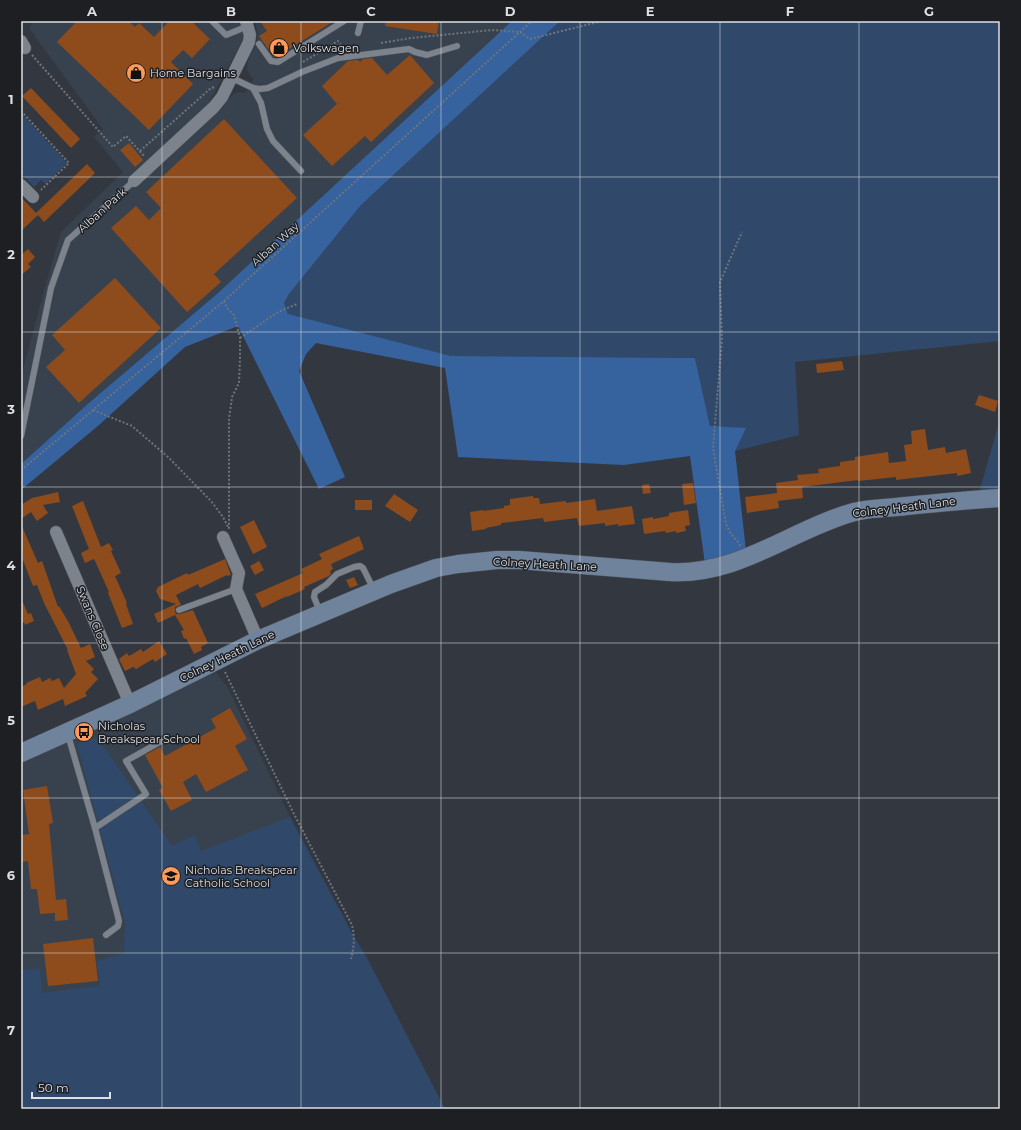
<svg xmlns="http://www.w3.org/2000/svg" width="1021" height="1130" viewBox="0 0 1021 1130" font-family="Montserrat,sans-serif">
	<rect width="100%" height="100%" fill="#333840"/>
	<g fill="#38424e">
		<polygon points="34,21 237,21 246,34 209,102 219,112 232,95 239,92 245,93 254,79 250,75 247,69 248,61 257,41 258,35 255,21 512,21 218,293 90,402 21,464 21,378 45,287 61,232 123,172 94,137 103,129 29,28"/>
		<polygon points="215,671 228,688 290,817 353,935 21,1109 21,760"/>
	</g>
	<g fill="#30496a">
		<polygon points="560,21 1000,21 1000,341 795,362 799,435 735,451 710,426 695,358 451,356 288,315 284,303 289,294 361,205"/>
		<polygon points="21,113 67,163 45,184 41,180 34,187 21,173"/>
		<polygon points="1000,419 1000,492 979,493"/>
		<polygon points="97,737 172,846 195,835 201,851 290,817 353,935 366,956 445,1109 21,1109 21,970 40,968 42,993 100,986 97,961 124,953 125,922 77,744"/>
	</g>
	<polygon fill="#36629e" points="512,21 560,21 361,205 289,294 284,303 288,314 451,356 695,358 710,426 746,428 735,451 746,551 705,564 690,456 624,465 458,457 445,368 316,343 306,354 299,371 345,477 319,489 238,326 185,347 99,425 21,490 21,464 90,402 218,293"/>
	<g fill="#8e4b1c">
		<polygon points="77,21 128,21 135,27 139,23 154,37 169,21 191,21 210,39 192,58 183,50 171,62 193,84 149,130 57,42"/>
		<polygon points="260,21 334,21 276,57 274,57 259,36 267,31"/>
		<polygon points="386,21 439,21 437,34 385,26"/>
		<polygon points="410,55 434,83 371,142 365,136 332,166 303,135 337,104 322,86 348,61 358,60 360,62 363,59 372,58 387,75"/>
		<polygon points="31,88 80,139 71,148 22,96"/>
		<polygon points="224,119 297,198 214,274 221,282 187,312 111,228 136,206 149,220 161,208 146,192"/>
		<polygon points="129,143 143,160 135,167 120,150"/>
		<polygon points="87,164 95,173 44,222 38,215 21,231 21,197 36,213"/>
		<polygon points="28,249 35,257 28,264 31,267 21,275 21,255"/>
		<polygon points="115,278 161,328 79,403 46,367 65,350 52,335"/>
		<polygon points="842,361 844,370 817,373 816,364"/>
		<polygon points="979,395 998,401 995,412 975,405"/>
		<polygon points="925,429 928,450 945,447 946,453 966,449 971,473 957,476 957,473 896,480 896,477 858,481 858,480 802,487 803,498 778,501 779,508 747,513 745,497 777,493 776,483 798,480 797,475 819,473 818,469 840,466 840,462 855,460 855,457 888,452 889,463 906,461 904,445 912,444 911,431"/>
		<polygon points="693,483 696,503 684,505 682,484"/>
		<polygon points="649,484 651,493 643,494 642,485"/>
		<polygon points="58,492 60,502 43,505 48,513 37,521 31,512 21,519 21,505 32,498"/>
		<polygon points="394,494 418,510 410,522 385,506"/>
		<polygon points="533,496 533,498 539,498 540,504 566,501 566,503 595,499 597,511 632,506 635,524 618,526 618,524 605,526 605,523 579,526 577,518 544,522 543,518 501,523 501,525 486,528 486,529 472,531 470,512 483,510 483,511 504,508 504,506 510,505 510,499"/>
		<rect x="355" y="500" width="17" height="10"/>
		<polygon points="83,501 101,547 109,543 113,550 111,551 121,573 115,576 127,603 126,604 133,624 122,628 108,593 109,592 96,563 94,559 85,563 81,553 89,549 72,506"/>
		<polygon points="688,510 690,525 685,526 686,531 676,533 676,531 666,533 665,531 644,534 642,519 653,517 653,519 669,516 669,513"/>
		<polygon points="254,520 267,547 253,554 240,527"/>
		<polygon points="21,524 38,563 42,561 58,607 59,606 69,623 81,648 90,644 95,657 86,661 94,669 91,672 98,679 85,693 87,696 65,706 63,699 38,710 35,701 21,707 21,687 27,684 26,683 40,677 42,682 50,678 52,681 59,678 64,688 76,674 67,650 68,650 44,603 37,585 33,586 21,555"/>
		<polygon points="359,536 364,549 331,564 333,569 330,571 331,574 329,576 304,587 305,589 287,597 287,596 262,608 255,594 303,573 301,569 322,559 319,554"/>
		<polygon points="225,559 231,575 227,576 227,575 200,588 198,584 176,595 181,605 175,607 175,612 176,614 180,614 193,610 208,643 201,647 202,650 194,654 186,638 184,639 181,631 184,630 175,615 158,623 154,614 176,604 160,599 156,591 158,587 187,573 188,575"/>
		<polygon points="259,561 264,570 255,575 250,566"/>
		<polygon points="354,577 358,585 350,588 346,580"/>
		<polygon points="21,598 28,614 31,613 34,621 25,625 24,622 21,624"/>
		<polygon points="159,641 167,654 155,662 153,659 136,669 133,667 125,671 119,659 127,653 129,656 141,649 143,652"/>
		<polygon points="230,708 247,739 235,746 248,770 206,792 196,774 183,782 192,800 171,811 159,790 163,788 145,755 160,747 165,756 216,728 211,719"/>
		<polygon points="47,786 53,823 49,824 56,900 66,899 68,920 55,921 55,913 40,914 37,889 31,889 28,861 21,862 21,835 29,834 23,790"/>
		<polygon points="93,938 98,981 48,986 43,944"/>
	</g>
	<g fill="none" stroke-linecap="round" stroke-linejoin="round">
		<defs>
			<g id="lane">
				<polyline points="212,21 226,35 248,26"/>
				<polyline points="358,33 361,21"/>
				<polyline points="259,44 271,61 278,62 344,21"/>
				<polyline points="232,78 253,88 260,89 268,88 302,72 338,58 409,49 415,52 427,55 457,46"/>
				<polyline points="253,88 261,103 267,129 273,141 301,171"/>
				<polyline points="21,436 51,288 68,240 134,181"/>
				<polyline points="179,610 236,589"/>
				<polyline points="320,612 314,597 315,592 326,585 337,574 354,567 360,566 363,568 374,590"/>
				<polyline points="68,735 95,828 119,921 118,926 106,935"/>
				<polyline points="95,828 146,794 126,761 167,738"/>
			</g>
			<g id="street">
				<polyline points="21,41 25,48"/>
				<polyline points="134,181 214,107 222,97 249,42 250,35 246,21"/>
				<polyline points="21,185 33,197"/>
				<polyline points="56,532 130,704"/>
				<polyline points="223,537 239,573 236,589 258,640"/>
			</g>
			<path id="secondary" d="M21,753L130,704L258,640L391,584L436,568L458,564L497,560H519L670,572C738,576 792,529 854,512C868,508 891,508 906,506C937,503 968,500 1000,498"/>
		</defs>
		<use href="#lane" stroke="#50555b" stroke-width="7"/>
		<use href="#street" stroke="#50555b" stroke-width="13"/>
		<use href="#secondary" stroke="#50555b" stroke-width="19"/>
		<g stroke="#70747b" stroke-width="2" stroke-dasharray="2 2" stroke-linecap="butt">
			<polyline points="381,43 411,38 492,30 520,32 530,39 602,21"/>
			<polyline points="32,55 113,147 126,136 144,156"/>
			<polyline points="303,62 338,41 344,49 345,49"/>
			<polyline points="21,111 69,163 41,190"/>
			<polyline points="140,151 211,88 215,87"/>
			<polyline points="224,301 227,308 234,315 240,338 240,359 239,383 232,397 229,419 229,529"/>
			<polyline points="240,338 278,312 297,304"/>
			<polyline points="93,410 132,426 168,457 211,501 223,517 228,527"/>
			<polyline points="21,470 224,301 532,21"/>
			<polyline points="740,546 739,543 731,534 726,524 713,448 722,339 720,282 742,232"/>
			<path d="M225,672L294,814L352,925C355,937 354,947 351,959"/>
		</g>
		<use href="#lane" stroke="#7d838c" stroke-width="6"/>
		<use href="#street" stroke="#7d838c" stroke-width="12"/>
		<use href="#secondary" stroke="#70839d" stroke-width="18"/>
	</g>
	<path fill="none" stroke="#dcdfe4" stroke-width="1" stroke-opacity="0.55" d="M162,21V1109M301,21V1109M441,21V1109M580,21V1109M720,21V1109M859,21V1109M21,177H1000M21,332H1000M21,487H1000M21,643H1000M21,798H1000M21,953H1000"/>
	<defs>
		<symbol id="shop-disc" viewBox="-11 -11 22 22"><circle r="9.5" fill="#ff9b5a" stroke="#1d1f23"/><path d="M-5-2.5h2.3a2.7 3.5 0 0 1 5.4 0H5L5.5 6h-11ZM-1.5-2.5h3a1.5 2.3 0 0 0-3 0Z" fill="#111"/></symbol>
		<symbol id="bus-disc" viewBox="-11 -11 22 22"><circle r="9.5" fill="#ff9b5a" stroke="#1d1f23"/><path d="M-5-6H5V4H4V6H2V4H-2V6H-4V4H-5ZM-3.5-4V0h7V-4ZM-3.5 1.2v1.5H-2V1.2ZM2 1.2v1.5H3.5V1.2Z" fill="#111"/></symbol>
		<symbol id="school-disc" viewBox="-11 -11 22 22"><circle r="9.5" fill="#ff9b5a" stroke="#1d1f23"/><path d="M0-5L7-2L0 1L-7-2ZM-4 1L0 2.5L4 1V4Q0 6-4 4Z" fill="#111"/></symbol>
	</defs>
	<g fill-rule="evenodd">
		<use href="#shop-disc" x="268" y="37" width="22" height="22"/>
		<use href="#shop-disc" x="125" y="62" width="22" height="22"/>
		<use href="#bus-disc" x="73" y="721" width="22" height="22"/>
		<use href="#school-disc" x="160" y="865" width="22" height="22"/>
	</g>
	<g text-anchor="middle" dominant-baseline="central" stroke-width="3" stroke-linejoin="round" paint-order="stroke">
		<g font-size="11" fill="#dcdfe4" stroke="#1d1f23" text-anchor="start">
			<text x="293" y="48">Volkswagen</text>
			<text x="150" y="73">Home Bargains</text>
			<text x="98" y="726">Nicholas<tspan x="98" dy="13">Breakspear School</tspan></text>
			<text x="185" y="870">Nicholas Breakspear<tspan x="185" dy="13">Catholic School</tspan></text>
		</g>
		<g font-size="11" fill="#dcdfe4" stroke="#1d1f23">
			<text transform="translate(102 210) rotate(-42)">Alban Park</text>
			<text transform="translate(275 244) rotate(-42)">Alban Way</text>
			<text transform="translate(904 507) rotate(-7)">Colney Heath Lane</text>
			<text transform="translate(545 564) rotate(3)">Colney Heath Lane</text>
			<text transform="translate(93 618) rotate(67)">Swans Close</text>
			<text transform="translate(227 656) rotate(-26)">Colney Heath Lane</text>
		</g>
	</g>
	<rect width="1021" height="1130" fill="none" stroke="#1d1f23" stroke-width="44"/>
	<path d="M32 1092v6h78v-6" fill="none" stroke="#dcdfe4" stroke-width="2"/>
	<text x="38" y="1092" font-size="12" fill="#dcdfe4" stroke="#1d1f23" stroke-width="3" paint-order="stroke">50 m</text>
	<rect x="22" y="22" width="977" height="1086" fill="none" stroke="#dcdfe4" stroke-width="1.5"/>
	<g font-size="13" text-anchor="middle" font-weight="bold" fill="#dcdfe4">
		<text x="92" y="16">A</text>
		<text x="231" y="16">B</text>
		<text x="371" y="16">C</text>
		<text x="510" y="16">D</text>
		<text x="650" y="16">E</text>
		<text x="790" y="16">F</text>
		<text x="929" y="16">G</text>
		<text x="11" y="104">1</text>
		<text x="11" y="259">2</text>
		<text x="11" y="414">3</text>
		<text x="11" y="570">4</text>
		<text x="11" y="725">5</text>
		<text x="11" y="880">6</text>
		<text x="11" y="1035">7</text>
	</g>
</svg>
